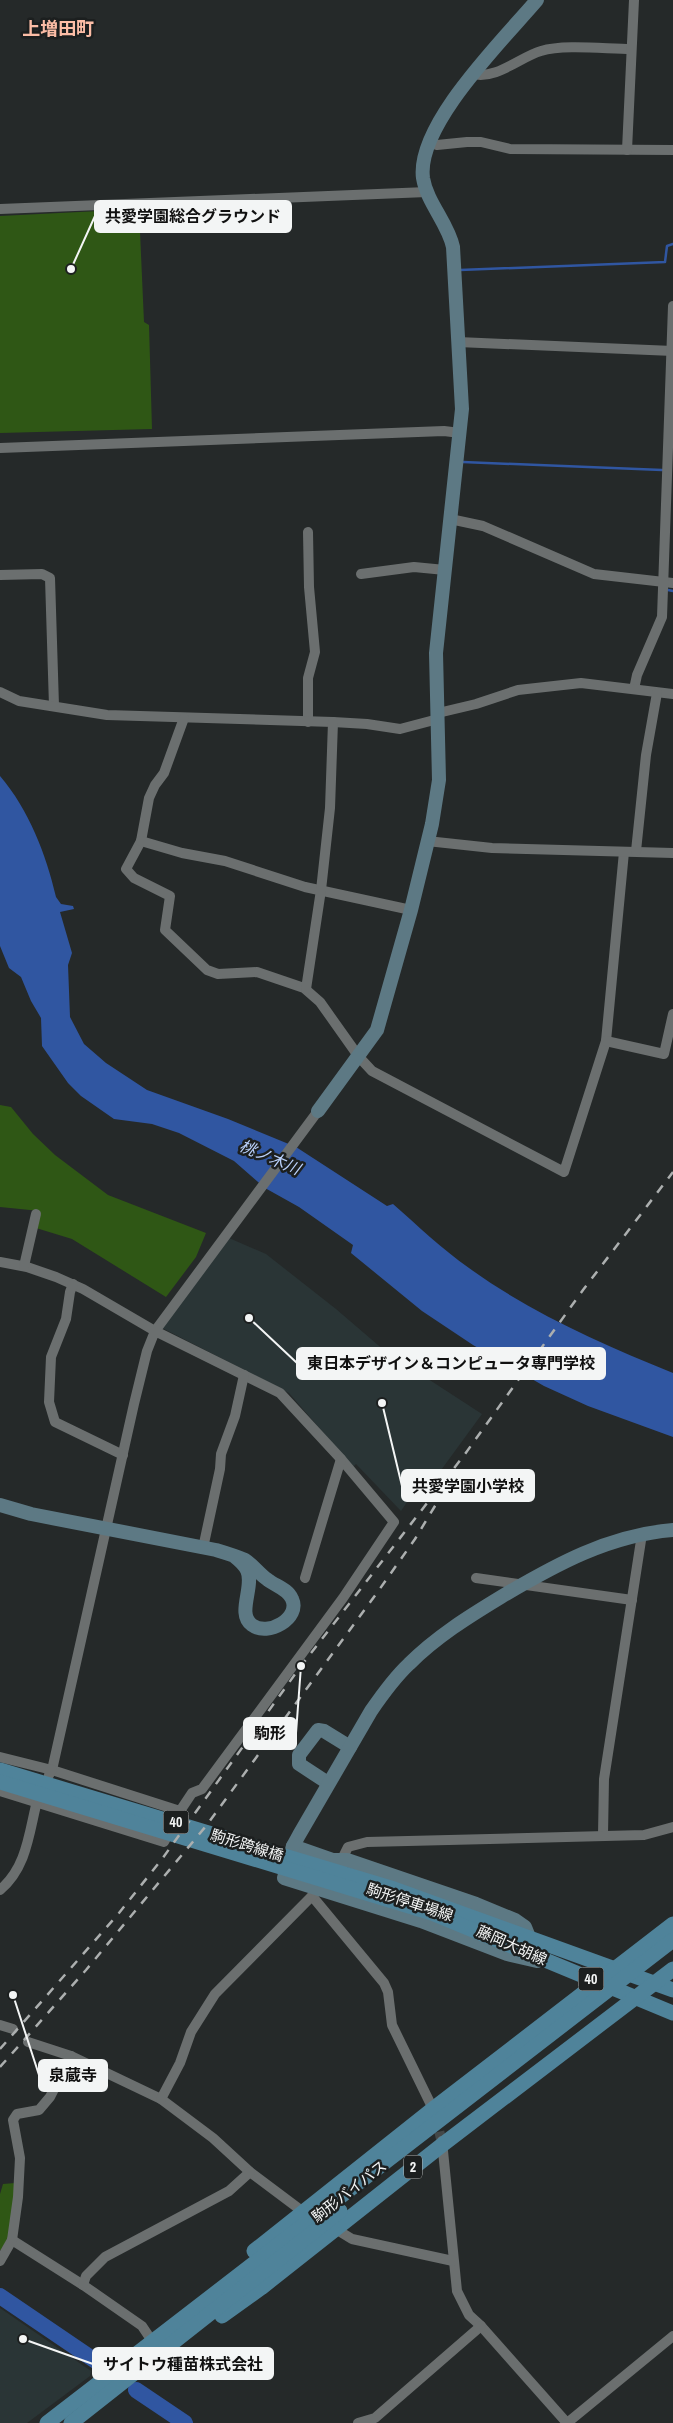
<svg xmlns="http://www.w3.org/2000/svg" width="673" height="2423" viewBox="0 0 673 2423" font-family="'Archivo Narrow','Noto Sans JP',sans-serif">
	<rect width="100%" height="100%" fill="#252929"/>
	<g fill="#2a3536">
		<polygon points="229,1238 266,1254 336,1309 385,1351 482,1414 436,1477 428,1471 401,1511 356,1464 353,1467 289,1393 162,1328"/>
		<polygon points="0,2308 91,2371 90,2376 27,2423 0,2423"/>
	</g>
	<g fill="#2f5715">
		<polygon points="139,209 144,322 149,325 152,429 0,433 0,216"/>
		<polygon points="0,1105 11,1107 33,1134 55,1155 108,1195 206,1233 196,1257 166,1297 72,1239 36,1228 40,1211 0,1207"/>
		<polygon points="15,2183 10,2238 2,2250 0,2250 0,2194 3,2184"/>
	</g>
	<path fill="#3056a1" d="M0,776C29,810 46,854 56,897L61,904L73,906L74,909L60,912L72,953L68,965L70,1017L84,1044L106,1063L147,1090L228,1119L296,1147L387,1206L393,1204C418,1226 442,1249 469,1268C531,1313 602,1344 673,1373V1437L588,1406L544,1386L473,1345L422,1311L351,1253L353,1245L299,1207L265,1188L234,1161L179,1133L152,1124L114,1119L81,1096L68,1083L42,1046L41,1018L31,1001L21,977L9,968L0,946Z"/>
	<g fill="none" stroke-linecap="round" stroke-linejoin="round">
		<g stroke="#3056a1" stroke-width="2.5">
			<polyline points="460,270 665,262 667,246 673,244"/>
			<polyline points="463,462 662,470"/>
			<polyline points="668,590 673,591"/>
		</g>
		<g stroke="#3056a1" stroke-width="16">
			<polyline points="0,2296 103,2366"/>
			<polyline points="136,2390 185,2423"/>
		</g>
		<polyline stroke="#444848" stroke-width="10" stroke-dasharray="10 5" stroke-linecap="butt" points="436,2117 441,2139"/>
		<g stroke="#6b6f6f" stroke-width="10">
			<path d="M473,74C496,80 520,57 541,51C564,44 606,49 631,49"/>
			<polyline points="428,142 437,145 467,142 481,142 510,149 673,150"/>
			<polyline points="627,150 634,0"/>
			<polyline points="0,209 427,192"/>
			<polyline points="458,342 673,351"/>
			<polyline points="0,448 444,431 460,433"/>
			<polyline points="450,519 483,526 594,574 673,583"/>
			<polyline points="308,532 309,587 315,652 308,678 308,722"/>
			<polyline points="361,574 414,567 445,570"/>
			<polyline points="0,575 42,574 50,578 54,706"/>
			<polyline points="634,689 637,675 662,617 673,306"/>
			<polyline points="0,692 19,701 107,715 333,722 367,724 400,729 438,719"/>
			<polyline points="438,713 476,704 518,690 581,683 673,694"/>
			<polyline points="184,718 164,773 155,785 149,798 141,841 126,869 134,878 170,896 165,930 207,970 218,974 257,972 304,988 320,1002 359,1057 372,1071 564,1172 606,1041 624,852"/>
			<polyline points="141,841 182,853 225,861 305,887 411,910"/>
			<polyline points="427,841 492,848 673,853"/>
			<polyline points="636,851 646,755 657,693"/>
			<polyline points="306,989 321,890 330,808 333,722"/>
			<polyline points="606,1041 664,1054 673,1014"/>
			<polyline points="0,1262 27,1267 56,1277 83,1289 155,1331 280,1393 341,1459 394,1522 343,1598 202,1789 192,1793 180,1811 52,1770 134,1404 147,1351 155,1331 318,1111"/>
			<polyline points="24,1266 36,1214"/>
			<polyline points="73,1284 70,1292 66,1319 51,1357 49,1402 55,1422 123,1455"/>
			<polyline points="203,1548 220,1469 221,1454 235,1416 244,1375"/>
			<polyline points="305,1578 341,1459"/>
			<polyline points="476,1578 632,1600"/>
			<polyline points="0,1757 52,1770 49,1775"/>
			<polyline points="0,1791 164,1842 171,1829"/>
			<polyline points="603,1835 604,1779 642,1534"/>
			<polyline points="342,1859 348,1847 367,1842 644,1835 673,1827"/>
			<path d="M0,1890C28,1866 29,1831 38,1797"/>
			<polyline points="312,1896 384,1983 388,1992 392,2025 435,2113"/>
			<polyline points="0,2025 13,2029"/>
			<polyline points="28,2042 71,2056 161,2099 213,2138 250,2172 302,2211"/>
			<polyline points="161,2099 180,2063 191,2032 215,1994 312,1896 316,1889"/>
			<polyline points="442,2141 457,2291 469,2315 481,2326 567,2423"/>
			<polyline points="334,2228 352,2239 453,2261"/>
			<polyline points="12,2240 83,2285 142,2326 152,2341"/>
			<polyline points="0,2261 12,2240 18,2197 20,2158 13,2120 17,2114 39,2110 50,2097 71,2056"/>
			<polyline points="83,2285 86,2276 105,2257 229,2191 250,2172"/>
			<polyline points="358,2423 375,2418 383,2411 481,2326"/>
			<polyline points="567,2423 673,2336"/>
		</g>
		<g stroke="#5d7984" stroke-width="14">
			<path d="M318,1111L377,1030L411,910L432,824L439,780L436,653L462,409L453,247C448,223 427,203 423,178C416,125 504,39 537,0"/>
			<path d="M0,1505L31,1514L216,1550C226,1553 236,1556 245,1560C253,1565 260,1575 268,1580C276,1586 288,1589 292,1599C301,1618 268,1637 252,1625C236,1614 255,1586 247,1570C244,1564 239,1560 234,1556"/>
			<polyline points="328,1783 299,1764 299,1755 318,1730 324,1731 350,1747"/>
			<polyline points="293,1846 333,1860 347,1860 476,1904 515,1920 525,1927 529,1937"/>
			<path d="M537,1961L507,1954L421,1921L284,1878L293,1846L299,1835L371,1711C382,1695 394,1678 409,1664C436,1637 468,1617 501,1597C555,1565 609,1535 673,1530"/>
		</g>
		<g stroke="#4f839a" stroke-width="15">
			<polyline points="0,1770 394,1889 673,1990"/>
			<polyline points="0,1782 432,1913 673,2013"/>
			<polyline points="254,2251 433,2109 673,1924"/>
			<polyline points="222,2316 261,2288 442,2145 673,1969"/>
			<polyline points="47,2423 673,1940"/>
			<polyline points="71,2423 340,2211"/>
		</g>
		<g stroke="#acafaf" stroke-width="2.5" stroke-dasharray="9 9" stroke-linecap="butt">
			<polyline points="0,2049 119,1913 162,1859 301,1666 465,1454 583,1290 673,1172"/>
			<polyline points="0,2067 86,1970 206,1826 379,1590 415,1539 441,1496"/>
		</g>
	</g>
	<g text-anchor="middle" dominant-baseline="central" stroke-width="5" stroke-linejoin="round" paint-order="stroke">
		<g fill="#1c1f1f" stroke="#b2b5b5" stroke-width="1">
			<rect x="163.5" y="1810.5" width="25" height="23" rx="4"/>
			<rect x="578.5" y="1967.5" width="25" height="23" rx="4"/>
			<rect x="404" y="2155.5" width="18" height="23" rx="4"/>
		</g>
		<g font-size="14" font-weight="bold" fill="#f3f5f5">
			<text x="176" y="1822">40</text>
			<text x="591" y="1979">40</text>
			<text x="413" y="2167">2</text>
		</g>
		<g font-size="15" fill="#f3f5f5" stroke="#1c1f1f">
			<text transform="translate(247 1845) rotate(17)">駒形跨線橋</text>
			<text transform="translate(410 1902) rotate(18)">駒形停車場線</text>
			<text transform="translate(512 1945) rotate(24)">藤岡大胡線</text>
			<text transform="translate(349 2191) rotate(-38)">駒形バイパス</text>
		</g>
		<g font-size="16" font-style="italic" fill="#bad1fb" stroke="#1c1f1f">
			<text transform="translate(270 1157) rotate(23)">桃ノ木川</text>
		</g>
		<g font-size="18" font-weight="bold" fill="#fcbda6" stroke="#1c1f1f">
			<text x="58" y="28">上増田町</text>
		</g>
	</g>
	<path fill="none" stroke="#f3f5f5" stroke-width="2" d="M71 269L95 216M249 1318L297 1363M382 1403L402 1486M301 1666L296 1733M13 1995L39 2075M23 2339L93 2364"/>
	<g fill="#f3f5f5" stroke="#1c1f1f" stroke-width="2">
		<circle cx="71" cy="269" r="5"/>
		<circle cx="249" cy="1318" r="5"/>
		<circle cx="382" cy="1403" r="5"/>
		<circle cx="301" cy="1666" r="5"/>
		<circle cx="13" cy="1995" r="5"/>
		<circle cx="23" cy="2339" r="5"/>
	</g>
	<g fill="#f3f5f5" stroke="#f3f5f5" stroke-width="2">
		<rect x="95" y="201" width="196" height="31" rx="5"/>
		<rect x="297" y="1348" width="308" height="31" rx="5"/>
		<rect x="402" y="1470" width="132" height="31" rx="5"/>
		<rect x="244" y="1718" width="52" height="31" rx="5"/>
		<rect x="39" y="2060" width="68" height="31" rx="5"/>
		<rect x="93" y="2348" width="180" height="31" rx="5"/>
	</g>
	<g font-size="16" text-anchor="middle" font-weight="bold" fill="#111">
		<text x="193" y="222">共愛学園総合グラウンド</text>
		<text x="451" y="1369">東日本デザイン＆コンピュータ専門学校</text>
		<text x="468" y="1492">共愛学園小学校</text>
		<text x="270" y="1739">駒形</text>
		<text x="73" y="2081">泉蔵寺</text>
		<text x="183" y="2370">サイトウ種苗株式会社</text>
	</g>
</svg>
